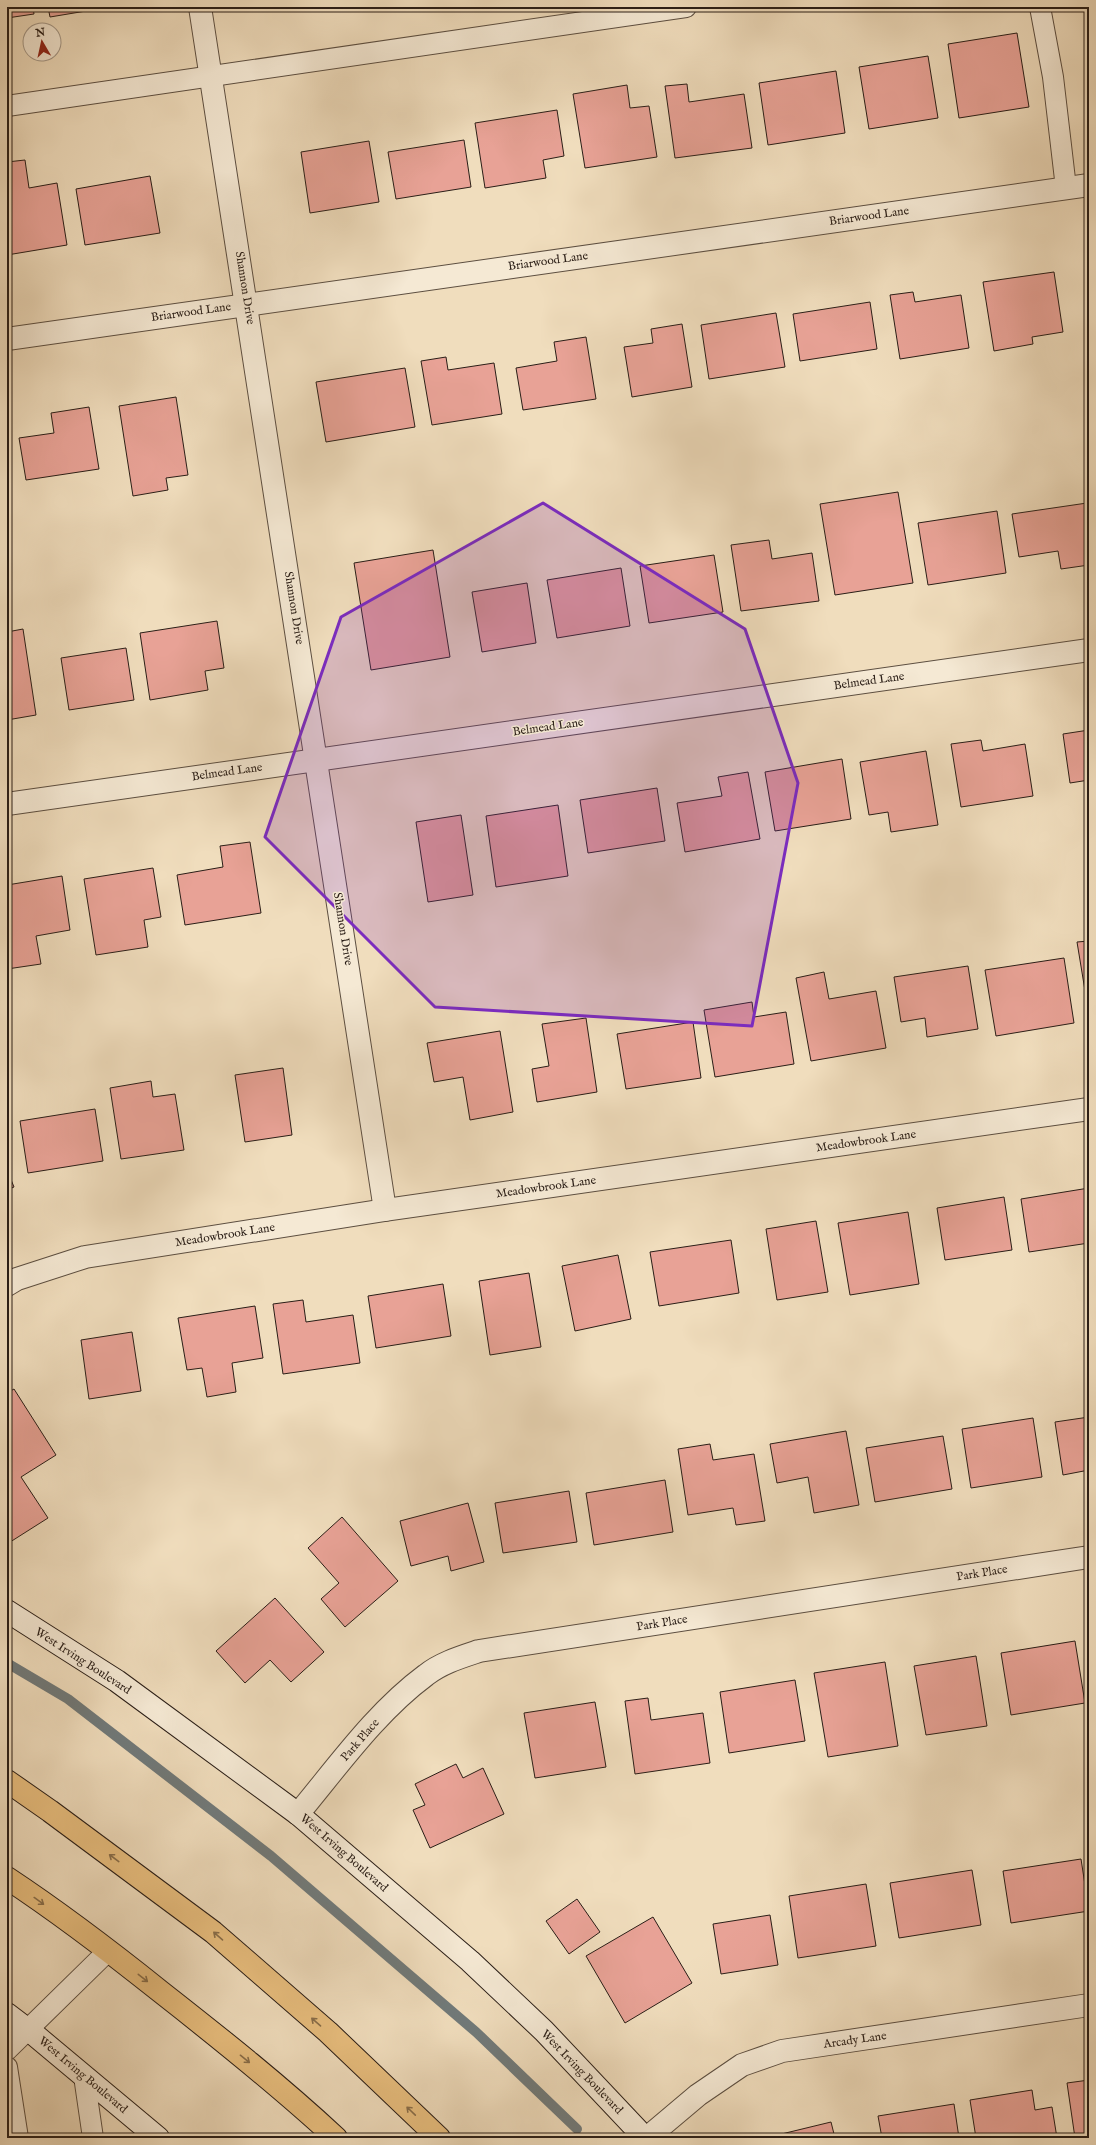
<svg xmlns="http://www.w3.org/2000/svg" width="1096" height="2145" viewBox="0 0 1096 2145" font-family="'IM FELL English',serif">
	<rect width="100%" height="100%" fill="#f0ddbd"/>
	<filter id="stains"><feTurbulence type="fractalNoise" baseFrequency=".005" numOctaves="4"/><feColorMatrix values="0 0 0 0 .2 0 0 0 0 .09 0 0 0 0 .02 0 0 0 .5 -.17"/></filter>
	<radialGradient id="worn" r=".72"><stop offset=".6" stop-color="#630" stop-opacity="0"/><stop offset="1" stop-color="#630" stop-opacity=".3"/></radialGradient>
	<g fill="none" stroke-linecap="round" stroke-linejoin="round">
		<polyline stroke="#717a7a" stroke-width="10" points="7,1663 68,1699 271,1856 476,2032 577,2129"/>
	</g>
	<g fill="#e8a296" stroke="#2a1e17">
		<polygon points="7,7 33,7 34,14 7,18"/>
		<polygon points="48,7 110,7 50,17"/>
		<polygon points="1017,33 1029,107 959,118 948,44"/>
		<polygon points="928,56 938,118 869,129 859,67"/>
		<polygon points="836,71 845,133 768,145 759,83"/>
		<polygon points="687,84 689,102 744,94 752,148 675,158 665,86"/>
		<polygon points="627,85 630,108 649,106 657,157 585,168 573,94"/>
		<polygon points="557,110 564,156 543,160 546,178 485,188 475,123"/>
		<polygon points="464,140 471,187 396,199 388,152"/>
		<polygon points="369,141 379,202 310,213 301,152"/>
		<polygon points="25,160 29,188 57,183 67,245 7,255 7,162"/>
		<polygon points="150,176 160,233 85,245 76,189"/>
		<polygon points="1054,272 1063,332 1032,337 1033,344 994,351 983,282"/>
		<polygon points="913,292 915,302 961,295 969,348 900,359 890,295"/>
		<polygon points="870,302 877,349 800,361 793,314"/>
		<polygon points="776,313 785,367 709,379 701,325"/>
		<polygon points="682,324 692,387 632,397 624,347 653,343 651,329"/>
		<polygon points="586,337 596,399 523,410 516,368 557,361 554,342"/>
		<polygon points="446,357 448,370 494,363 502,414 432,425 421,361"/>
		<polygon points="405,368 415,427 326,442 316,382"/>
		<polygon points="176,397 188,475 166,478 168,490 133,496 119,406"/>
		<polygon points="89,407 99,469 26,480 19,438 54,433 51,413"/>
		<polygon points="898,492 913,583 835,595 820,504"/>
		<polygon points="1087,503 1089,518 1089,565 1061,569 1058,551 1019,557 1012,514"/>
		<polygon points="997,511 1006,573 928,585 918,523"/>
		<polygon points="769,540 772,559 812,553 819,601 741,611 731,545"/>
		<polygon points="433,550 450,657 371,670 354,563"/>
		<polygon points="714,555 723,612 649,623 640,566"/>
		<polygon points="621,568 630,626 557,638 547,580"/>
		<polygon points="527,583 536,643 482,652 472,592"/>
		<polygon points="217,621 224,668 205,671 208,690 150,700 140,633"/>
		<polygon points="23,629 36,715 7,720 7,632"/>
		<polygon points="126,648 134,700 69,710 61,658"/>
		<polygon points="1089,730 1089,780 1070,783 1063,734"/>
		<polygon points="981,740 983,751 1025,744 1033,796 961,807 951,744"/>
		<polygon points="926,751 938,825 891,832 888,812 869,815 860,762"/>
		<polygon points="842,759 851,819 775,831 765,772"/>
		<polygon points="748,772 760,839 685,852 677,803 722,796 718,777"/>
		<polygon points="657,788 665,841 588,853 580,800"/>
		<polygon points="558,805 568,876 496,887 486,816"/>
		<polygon points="461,815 473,895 428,902 416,822"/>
		<polygon points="250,842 261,913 185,925 177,875 223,867 220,846"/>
		<polygon points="153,868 161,917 144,920 148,947 96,955 84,879"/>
		<polygon points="62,876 70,930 36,936 41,964 7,969 7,885"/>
		<polygon points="1089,941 1089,1015 1077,942"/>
		<polygon points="1064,958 1074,1023 996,1036 985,970"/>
		<polygon points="968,966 978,1029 927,1037 925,1018 901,1022 894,977"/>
		<polygon points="824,972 829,999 876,991 886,1048 811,1061 796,978"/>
		<polygon points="752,1002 754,1017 786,1012 794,1064 715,1077 704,1010"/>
		<polygon points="586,1018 597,1092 537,1102 532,1069 549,1066 542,1024"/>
		<polygon points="693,1022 701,1078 626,1089 617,1034"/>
		<polygon points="500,1031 513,1112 470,1120 463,1077 434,1082 427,1043"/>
		<polygon points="283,1068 292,1135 245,1142 235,1075"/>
		<polygon points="151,1081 153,1097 175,1094 184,1150 121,1159 110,1088"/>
		<polygon points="95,1109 103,1161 28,1173 20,1121"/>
		<polygon points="7,1170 14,1187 7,1190"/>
		<polygon points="1089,1188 1089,1243 1029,1252 1021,1199"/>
		<polygon points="1004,1197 1012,1250 945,1260 937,1208"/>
		<polygon points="908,1212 919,1284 850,1295 838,1223"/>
		<polygon points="816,1221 828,1292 777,1300 766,1229"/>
		<polygon points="731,1240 739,1293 659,1306 650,1252"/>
		<polygon points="618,1255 631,1319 575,1331 562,1266"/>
		<polygon points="529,1273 541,1347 490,1355 479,1281"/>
		<polygon points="443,1284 451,1336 376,1348 368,1296"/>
		<polygon points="303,1300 306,1322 353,1315 360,1363 283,1374 273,1304"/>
		<polygon points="255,1306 263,1358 232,1363 236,1392 207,1397 202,1368 187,1370 178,1318"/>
		<polygon points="132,1332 141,1391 89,1399 81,1340"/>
		<polygon points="14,1389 56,1455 21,1477 48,1518 7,1544 7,1393"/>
		<polygon points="1089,1417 1089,1470 1063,1475 1055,1422"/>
		<polygon points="1033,1418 1042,1477 971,1488 962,1429"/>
		<polygon points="846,1431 859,1505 814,1513 808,1477 777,1483 770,1444"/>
		<polygon points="943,1436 952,1489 875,1502 866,1448"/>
		<polygon points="710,1444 713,1460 754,1454 765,1521 736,1525 733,1508 688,1515 678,1449"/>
		<polygon points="665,1480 673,1532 594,1545 586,1493"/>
		<polygon points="569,1491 577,1542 503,1553 495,1503"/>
		<polygon points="468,1503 484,1562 451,1571 448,1556 411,1566 400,1521"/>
		<polygon points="342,1517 398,1581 345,1627 321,1599 339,1583 308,1548"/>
		<polygon points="275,1598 324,1652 291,1682 270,1660 245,1683 216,1651"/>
		<polygon points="1075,1641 1085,1703 1011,1715 1001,1653"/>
		<polygon points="976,1656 987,1726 926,1735 914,1666"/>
		<polygon points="885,1662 898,1746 828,1757 814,1673"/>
		<polygon points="795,1680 805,1741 729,1753 720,1692"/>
		<polygon points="648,1698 651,1720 703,1713 710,1763 635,1774 625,1701"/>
		<polygon points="595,1702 606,1767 535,1778 524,1713"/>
		<polygon points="456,1764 463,1778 483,1768 504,1814 430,1848 413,1810 425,1805 415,1784"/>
		<polygon points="1081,1859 1089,1911 1011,1923 1003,1871"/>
		<polygon points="972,1870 981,1925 899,1938 890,1883"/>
		<polygon points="866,1884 876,1946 798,1958 789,1896"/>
		<polygon points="577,1899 600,1932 569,1954 546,1921"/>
		<polygon points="770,1915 778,1965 721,1974 713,1924"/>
		<polygon points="653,1917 692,1983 625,2023 586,1956"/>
		<polygon points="1089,2080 1089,2136 1075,2138 1067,2083"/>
		<polygon points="1032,2090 1035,2110 1052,2107 1057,2138 976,2138 970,2100"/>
		<polygon points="954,2104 959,2138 882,2138 878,2116"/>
		<polygon points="831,2122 835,2138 765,2138"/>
	</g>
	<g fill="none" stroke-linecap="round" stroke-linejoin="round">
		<defs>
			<g id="lane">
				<polyline points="1040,7 1053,77 1066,188"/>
				<polyline points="7,106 686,7"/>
				<polyline points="7,2050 108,1951"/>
				<polyline points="7,2067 18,2138"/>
				<polyline points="84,2076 93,2138"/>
			</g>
			<g id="street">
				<polyline points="200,7 385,1210"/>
				<polyline points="7,339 1089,185"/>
				<polyline points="7,804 1089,650"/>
				<polyline points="7,1285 17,1279 85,1257 385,1210 1089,1109"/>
				<path d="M298,1814C338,1766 376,1712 426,1675C441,1663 461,1657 479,1651L1089,1557"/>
				<polyline points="647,2138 698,2095 742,2065 782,2051 1089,2005"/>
			</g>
			<g id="secondary">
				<polyline points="7,1611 117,1681 298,1814 470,1961 544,2031 645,2138"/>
				<polyline points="7,2014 36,2036 158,2138"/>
			</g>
			<g id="primary">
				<polyline points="7,1781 50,1811 213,1932 328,2032 439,2138"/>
				<path d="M7,1878C60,1913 111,1952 161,1992C221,2039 280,2086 336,2138"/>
			</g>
		</defs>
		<use href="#lane" stroke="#5c4e40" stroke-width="22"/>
		<use href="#street" stroke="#5c4e40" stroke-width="24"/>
		<use href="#secondary" stroke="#2a1e17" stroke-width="24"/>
		<use href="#primary" stroke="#2a1e17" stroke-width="24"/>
		<use href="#lane" stroke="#f5e9d4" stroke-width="20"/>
		<use href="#street" stroke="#f5e9d4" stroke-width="22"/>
		<use href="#secondary" stroke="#f5e9d4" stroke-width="22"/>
		<use href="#primary" stroke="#e8be7e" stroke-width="22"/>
	</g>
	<defs><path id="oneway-shaft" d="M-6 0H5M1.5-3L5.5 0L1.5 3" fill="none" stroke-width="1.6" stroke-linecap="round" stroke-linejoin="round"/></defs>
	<g stroke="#896e4a">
		<use href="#oneway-shaft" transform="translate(114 1858) rotate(-143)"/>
		<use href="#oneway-shaft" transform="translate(39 1901) rotate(36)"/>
		<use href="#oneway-shaft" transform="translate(218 1936) rotate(-139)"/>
		<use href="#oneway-shaft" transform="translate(143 1978) rotate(38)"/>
		<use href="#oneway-shaft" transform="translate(316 2022) rotate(-139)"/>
		<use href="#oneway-shaft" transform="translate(245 2059) rotate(39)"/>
		<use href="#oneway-shaft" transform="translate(411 2111) rotate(-136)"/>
	</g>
	<path fill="#7b2cbf" fill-opacity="0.2" stroke="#7b2cbf" stroke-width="3" stroke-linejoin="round" d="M543,503L745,629L798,783L752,1026L435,1007L265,837L341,617Z"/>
	<g text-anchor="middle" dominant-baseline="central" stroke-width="3" stroke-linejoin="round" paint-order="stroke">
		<g font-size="12" fill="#2a1e17" stroke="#f5e9d4">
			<text transform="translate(869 216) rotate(-8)">Briarwood Lane</text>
			<text transform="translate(548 261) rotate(-8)">Briarwood Lane</text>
			<text transform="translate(245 288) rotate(81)">Shannon Drive</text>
			<text transform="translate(191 312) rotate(-8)">Briarwood Lane</text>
			<text transform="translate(294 608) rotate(81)">Shannon Drive</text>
			<text transform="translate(869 681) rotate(-8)">Belmead Lane</text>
			<text transform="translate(548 727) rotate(-8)">Belmead Lane</text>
			<text transform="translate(227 772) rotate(-8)">Belmead Lane</text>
			<text transform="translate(343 929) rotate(81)">Shannon Drive</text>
			<text transform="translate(866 1141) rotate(-8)">Meadowbrook Lane</text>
			<text transform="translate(546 1187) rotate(-8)">Meadowbrook Lane</text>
			<text transform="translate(225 1235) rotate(-9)">Meadowbrook Lane</text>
			<text transform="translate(982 1573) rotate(-9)">Park Place</text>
			<text transform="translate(662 1623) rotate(-9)">Park Place</text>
			<text transform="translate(83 1661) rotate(33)">West Irving Boulevard</text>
			<text transform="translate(360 1740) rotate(-49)">Park Place</text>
			<text transform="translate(344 1853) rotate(41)">West Irving Boulevard</text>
			<text transform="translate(855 2040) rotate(-8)">Arcady Lane</text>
			<text transform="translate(582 2072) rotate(46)">West Irving Boulevard</text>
			<text transform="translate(83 2075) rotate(40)">West Irving Boulevard</text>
		</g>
	</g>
	<rect width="1096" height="2145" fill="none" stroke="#f0ddbd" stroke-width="24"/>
	<rect x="8" y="8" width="1080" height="2129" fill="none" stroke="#2a1e17" stroke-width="2"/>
	<rect x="12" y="12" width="1072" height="2121" fill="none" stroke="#2a1e17"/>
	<g transform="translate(42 42) rotate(351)"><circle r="19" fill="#f5e9d4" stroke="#a49888"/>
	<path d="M0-3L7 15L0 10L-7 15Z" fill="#8f2418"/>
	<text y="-6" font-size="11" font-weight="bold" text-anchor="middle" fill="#2a1e17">N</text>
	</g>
	<rect width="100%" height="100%" filter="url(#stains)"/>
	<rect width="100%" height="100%" fill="url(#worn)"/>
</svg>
